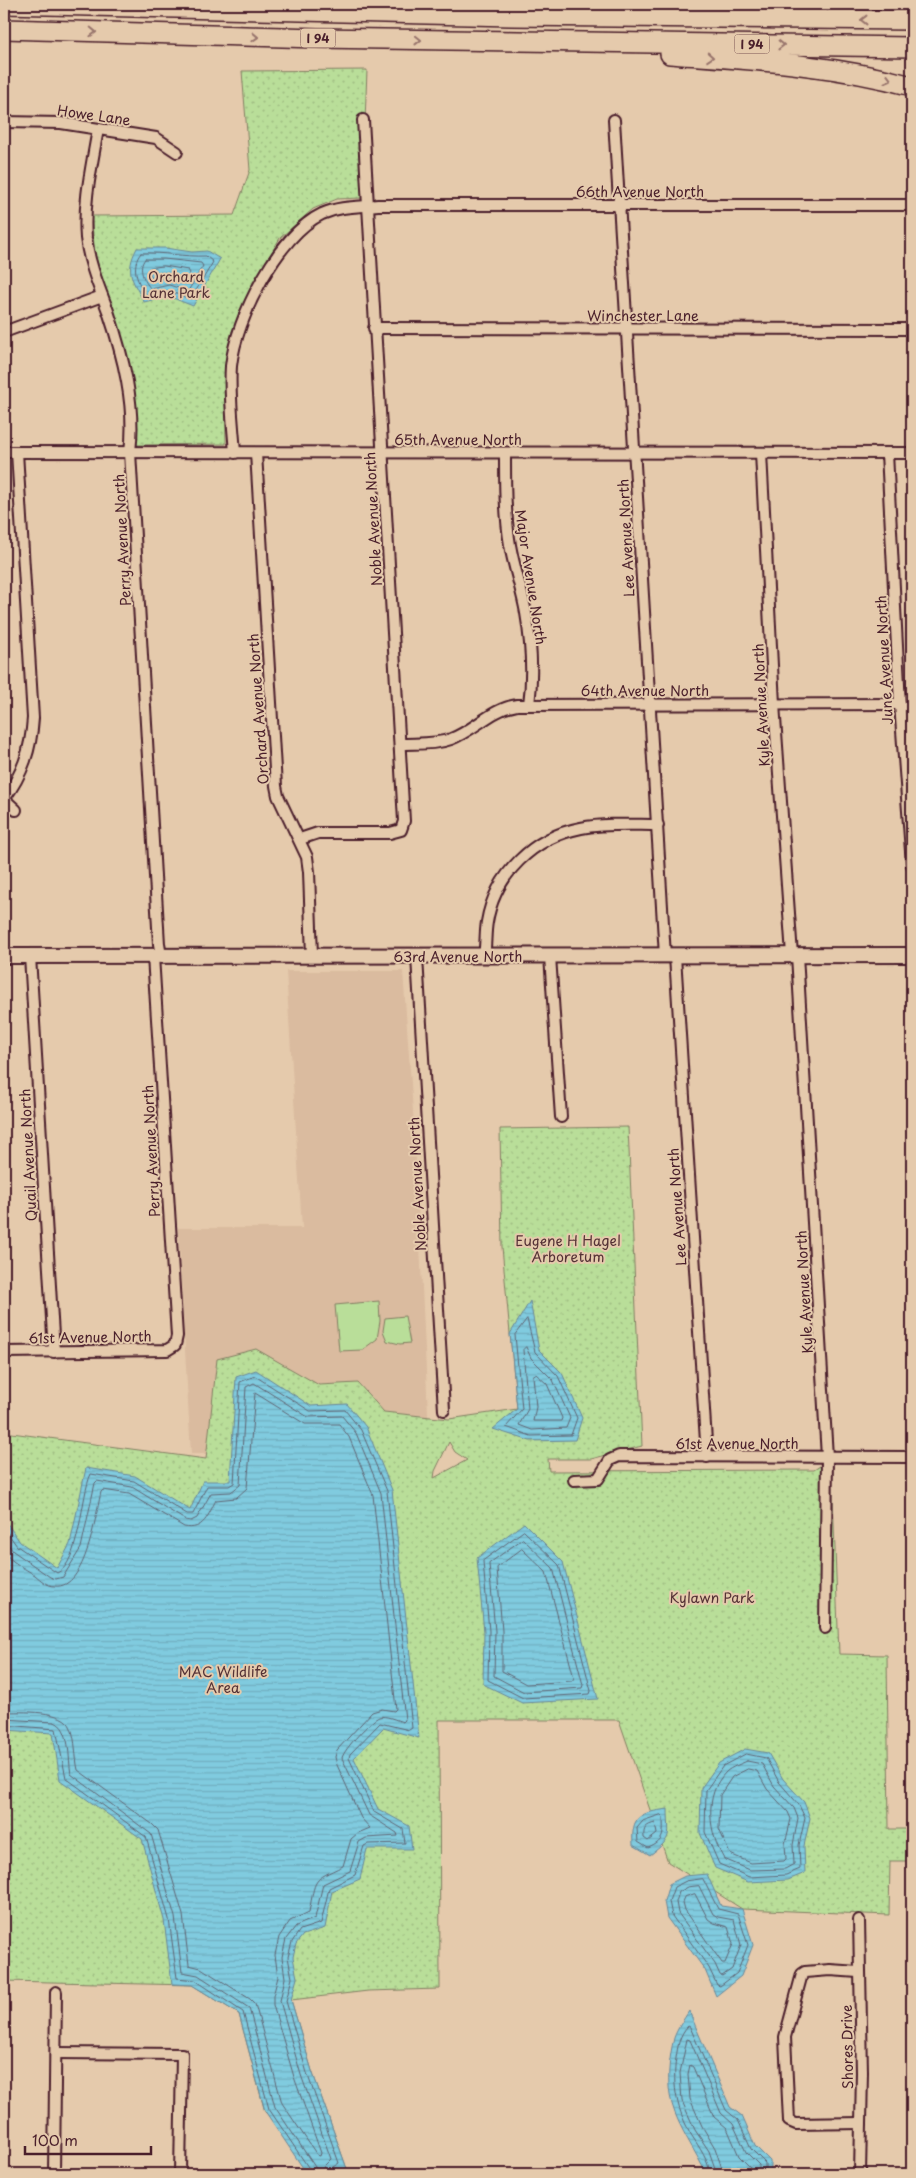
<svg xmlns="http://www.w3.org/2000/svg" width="916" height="2178" viewBox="0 0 916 2178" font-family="'Playpen Sans',sans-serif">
	<defs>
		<pattern id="park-dots" width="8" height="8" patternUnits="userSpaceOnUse" patternTransform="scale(1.25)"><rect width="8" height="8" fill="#b9de99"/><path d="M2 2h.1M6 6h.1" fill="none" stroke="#a1be84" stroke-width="1.8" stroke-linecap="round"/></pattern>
		<pattern id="water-rules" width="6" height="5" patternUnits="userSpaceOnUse" patternTransform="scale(1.25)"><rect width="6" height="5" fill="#80cbdf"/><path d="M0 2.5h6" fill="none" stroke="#70aec0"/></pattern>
	</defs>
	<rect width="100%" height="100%" fill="#e5caac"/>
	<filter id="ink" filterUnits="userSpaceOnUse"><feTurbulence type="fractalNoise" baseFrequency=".02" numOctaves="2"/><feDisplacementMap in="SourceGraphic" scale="10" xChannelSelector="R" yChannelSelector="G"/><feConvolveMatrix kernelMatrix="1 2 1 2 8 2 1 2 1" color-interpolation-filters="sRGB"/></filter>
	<g filter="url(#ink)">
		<polygon fill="#dabb9f" points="286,971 403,971 415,1140 430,1455 191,1454 178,1228 302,1228"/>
		<g fill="#b9de99" stroke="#827e62">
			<polygon points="379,1301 380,1321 377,1339 362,1350 339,1351 335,1305"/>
			<polygon points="405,1316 410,1343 400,1344 387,1341 383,1331 385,1318"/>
		</g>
		<g fill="url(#park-dots)" stroke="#827e62" fill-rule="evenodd">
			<polygon points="367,70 362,198 337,199 313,209 280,238 255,281 232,331 225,387 226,444 137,445 131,373 95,254 91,216 234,215 250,170 242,71"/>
			<path d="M628,1127L642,1446L591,1459H548L549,1471L814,1470L820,1466L832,1471L839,1654L887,1655L889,1829H912V1861H890L889,1915L742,1909L668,1862L619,1720H439L440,1989L368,1991L291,2000L312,2071L347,2169L325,2174L265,2112L239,2014L192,1985L4,1981V1432L206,1459L217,1359L256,1349L319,1385L358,1383L384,1412L449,1419L517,1409L502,1247L500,1129ZM449,1442L455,1452L467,1460L434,1478L435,1471Z"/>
		</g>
		<g fill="url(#water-rules)" stroke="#6a8697">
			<path d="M137,248H165L192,252L207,251L220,259L193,306L168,296L144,302C133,281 124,272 137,248Z"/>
			<polygon points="530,1301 539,1350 562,1373 582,1418 575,1440 530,1441 493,1429 517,1409 510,1334"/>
			<polygon points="256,1370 311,1406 347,1404 366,1427 392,1490 419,1738 383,1728 354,1758 378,1809 409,1826 412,1849 367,1849 360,1879 332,1891 325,1928 303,1935 296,1944 293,1957 297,1978 291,2000 312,2071 347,2169 325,2174 307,2174 265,2111 239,2014 192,1985 172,1984 164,1920 142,1839 60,1780 53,1733 4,1730 4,1519 20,1542 57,1568 70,1544 86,1468 135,1476 190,1510 203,1481 230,1481 236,1377"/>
			<polygon points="524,1523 563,1562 598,1699 522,1703 483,1684 484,1632 477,1558"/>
			<polygon points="745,1749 768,1753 783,1779 804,1802 810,1818 804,1846 805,1873 788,1880 748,1882 715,1868 700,1833 701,1788 719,1763"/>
			<path d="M668,1809C668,1836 674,1837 650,1855L633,1845C631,1815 640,1813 668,1809Z"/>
			<polygon points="707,1874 721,1906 742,1909 753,1945 741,1976 716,1996 705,1970 667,1918 664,1901 669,1884 685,1876"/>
			<path d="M689,2011L730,2107L742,2116L755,2146L770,2161V2174H706C696,2151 679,2129 672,2104C666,2084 669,2058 674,2038C677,2029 684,2019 689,2011Z"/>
		</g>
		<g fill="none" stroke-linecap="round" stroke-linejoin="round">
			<g stroke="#606473" stroke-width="1">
				<path d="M141,253C163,252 184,257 206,256L213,262L191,299L168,291L148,296C137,284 130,266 141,253Z"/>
				<path d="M145,259H164L201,263L203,266L188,291L169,285L151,289C144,281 137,268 145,259Z"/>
				<polygon points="164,266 188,270 190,273 184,282 169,277 153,279 149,272 150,268"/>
				<polygon points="527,1319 535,1352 558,1376 577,1418 571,1435 531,1436 506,1427 522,1409 515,1335"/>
				<polygon points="526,1347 531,1358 553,1380 570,1418 566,1428 532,1430 519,1425 528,1409 523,1350"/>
				<polygon points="536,1374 547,1384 562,1418 561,1421 533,1421 536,1407 533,1376"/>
				<path d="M4,1528L17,1546L57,1573C80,1564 81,1494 91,1474L134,1481L187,1514H193L207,1486H229L234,1483L240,1382L255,1376L310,1411L345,1410L361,1430L387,1491L412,1728L409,1730L380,1723L350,1754L349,1758L374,1812L403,1829L405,1843L368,1844L364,1846L355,1875L329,1888L321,1923L300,1930L292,1942L288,1957L292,1978L286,2001L307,2073L339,2163L330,2169L329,2174"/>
				<polygon points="524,1531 559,1565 591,1691 590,1694 523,1698 488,1680 489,1631 483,1561"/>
				<path d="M4,1539L13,1551L50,1577L56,1579L63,1577L81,1548L95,1483L97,1481L132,1487L185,1520L191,1521L197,1518L211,1493L231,1492L240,1485L246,1387L254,1383L308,1417L342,1416L356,1433L381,1493L405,1720L403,1722C396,1720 386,1715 379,1717C371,1720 344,1749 342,1758L369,1815L397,1833L398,1836L366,1838L359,1842L350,1871L323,1884L315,1918L296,1926L286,1939L282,1957L285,1978L280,2001L301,2075L331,2159L324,2166L322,2174"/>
				<polygon points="523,1539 553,1568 583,1685 582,1688 524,1692 494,1676 495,1631 489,1564"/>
				<polygon points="522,1549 546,1572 574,1678 572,1681 526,1684 502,1671 502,1631 497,1568"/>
				<path d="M4,1552C11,1562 24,1568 35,1575C41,1580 47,1586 55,1586C86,1590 96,1513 101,1492L103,1490L129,1494L184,1527C204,1531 208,1515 216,1500L236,1498L247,1488L255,1393L305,1424H339L349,1437L373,1495L396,1709L394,1711L382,1709L372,1712L337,1750L335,1757L337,1765L361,1818L370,1828L358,1833L351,1839L343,1866C311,1881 316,1878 309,1912L290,1921L279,1937L275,1955L278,1977L273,1996V2005L294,2077L321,2153L320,2156L317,2155L282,2103L255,2004L250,1999L201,1968L189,1965L183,1915L158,1830L152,1824L78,1770C75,1757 76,1741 71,1728C65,1709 21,1712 4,1712"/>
				<path d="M4,1719L54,1722C71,1727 68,1759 71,1774L151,1834L175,1917L182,1972L198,1975L249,2008L275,2107L315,2167L317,2174"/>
				<polyline points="4,1725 56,1729 66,1778 146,1837 169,1919 177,1978 195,1980 243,2012 269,2109 310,2170 311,2174"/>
				<polygon points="746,1754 766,1758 779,1782 799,1805 805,1818 799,1845 800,1869 786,1875 749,1877 719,1864 705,1832 706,1790 723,1766"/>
				<path d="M747,1761L762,1764L774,1786L794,1808L798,1818L793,1845L794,1864L785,1869L750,1870L724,1859C709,1834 703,1795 726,1772C731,1767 741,1764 747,1761Z"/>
				<polygon points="748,1769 757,1771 767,1789 788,1812 791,1819 785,1844 786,1859 784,1861 751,1863 730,1854 719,1829 720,1795 732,1777"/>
				<path d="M661,1815L663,1817C663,1833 666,1841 648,1848L638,1842L637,1828L643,1821Z"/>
				<path d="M655,1823L657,1834L648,1841L644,1838C643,1828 646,1825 655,1823Z"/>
				<polygon points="703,1879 718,1909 738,1914 748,1945 737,1973 720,1986 717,1985 709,1968 672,1916 669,1901 674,1887 686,1881"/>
				<polygon points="699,1886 713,1914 718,1917 734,1920 741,1945 732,1969 722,1976 720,1975 715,1964 678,1913 676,1902 679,1892 688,1887"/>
				<polygon points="695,1894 708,1919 714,1923 728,1927 733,1944 725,1963 722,1963 685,1910 683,1902 685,1897"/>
				<path d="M710,2174C709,2161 699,2147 692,2136C677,2111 672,2086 676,2058C678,2046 679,2035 688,2026L690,2027L726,2110L738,2120L751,2149L765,2163V2174"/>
				<polyline points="717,2174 709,2151 695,2130 682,2101 680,2073 687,2039 690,2040 721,2113 733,2124 746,2152 759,2165 759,2174"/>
				<polyline points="724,2174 715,2148 702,2126 690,2099 688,2074 690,2065 693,2067 714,2117 727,2128 739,2156 751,2168 751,2174"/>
			</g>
			<defs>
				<g id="street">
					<polyline points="614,120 665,956"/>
					<polyline points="4,122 61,123 156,138 177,152"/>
					<path d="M98,129C92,165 83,202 86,238C89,264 99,287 108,311C123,356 136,405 130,452L159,944L161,956"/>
					<polyline points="374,328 912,329"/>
					<polyline points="4,332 102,296"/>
					<polyline points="4,452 912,453"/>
					<path d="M235,453C233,424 229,395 231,366C236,318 278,235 322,214C340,206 359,207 378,205H912"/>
					<polyline points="256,453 276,786 278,796 307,857 309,872 312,956"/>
					<path d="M505,453C505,484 505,515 510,545C514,568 522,590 526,613C531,642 533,675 529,705"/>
					<polyline points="761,453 774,704 792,955"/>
					<polyline points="887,453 900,704 912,865"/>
					<path d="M400,744C417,743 435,745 451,739C475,730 491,709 517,705L900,704"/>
					<path d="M4,799C23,774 31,749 33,718L17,452"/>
					<polyline points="4,799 16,810"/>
					<polyline points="300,839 318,833 390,833 401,830 404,821 363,120"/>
					<polyline points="797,955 827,1457 825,1628"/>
					<polyline points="30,956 54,1352"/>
					<polyline points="550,956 561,1117"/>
					<polyline points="675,956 707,1457"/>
					<polyline points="417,957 444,1410"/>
					<path d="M484,957C486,945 485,933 487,922C495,874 534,837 581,828C606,823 633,825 658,825"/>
					<polyline points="4,1352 167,1350 175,1345 177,1336 153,956"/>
					<polyline points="574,1480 598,1479 610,1460 619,1456 912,1457"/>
					<polyline points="859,1920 862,2072 860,2174"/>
					<polyline points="858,1972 830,1970 805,1972 802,1974 785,2037 789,2121 796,2124 861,2123"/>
					<polyline points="56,2053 182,2054 180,2174"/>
					<polyline points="54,2174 56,1992"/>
				</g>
				<polyline id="secondary" points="4,956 912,955"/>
				<g id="highway">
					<polyline points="4,4 511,16 912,20"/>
					<polyline points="638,6 680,4"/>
					<polyline points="4,29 317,38 912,47"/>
					<path d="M670,54C752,60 832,64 912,86"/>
				</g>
			</defs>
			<use href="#street" stroke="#4a1f2b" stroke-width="14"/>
			<use href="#secondary" stroke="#4a1f2b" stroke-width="18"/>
			<use href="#highway" stroke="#4a1f2b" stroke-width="22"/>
			<use href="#street" stroke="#e5caac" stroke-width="10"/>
			<use href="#secondary" stroke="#e5caac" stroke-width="14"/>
			<use href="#highway" stroke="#e5caac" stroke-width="19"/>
		</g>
		<defs><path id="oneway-chevron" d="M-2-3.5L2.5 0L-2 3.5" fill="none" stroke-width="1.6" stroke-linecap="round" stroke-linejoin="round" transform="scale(1.25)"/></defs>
		<g stroke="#98746c">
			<use href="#oneway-chevron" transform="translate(864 20) rotate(180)"/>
			<use href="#oneway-chevron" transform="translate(93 32) rotate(2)"/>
			<use href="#oneway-chevron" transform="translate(255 37) rotate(2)"/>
			<use href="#oneway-chevron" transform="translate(418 40) rotate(1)"/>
			<use href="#oneway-chevron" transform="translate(781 45) rotate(1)"/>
			<use href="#oneway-chevron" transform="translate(710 57) rotate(4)"/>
			<use href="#oneway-chevron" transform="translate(888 79) rotate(15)"/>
		</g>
	</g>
	<g text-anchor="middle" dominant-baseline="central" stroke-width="4" stroke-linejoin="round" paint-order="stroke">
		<g fill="#e5caac" stroke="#785252" stroke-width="1">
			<rect x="300.5" y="28.5" width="35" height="19" rx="4"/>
			<rect x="734.5" y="34.5" width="35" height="19" rx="4"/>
		</g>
		<g font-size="12" font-weight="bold" fill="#4a1f2b">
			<text x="318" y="38">I 94</text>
			<text x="752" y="44">I 94</text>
		</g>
		<g font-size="14" fill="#4a1f2b" stroke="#e5caac">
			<text transform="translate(94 115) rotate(8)">Howe Lane</text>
			<text x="640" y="191">66th Avenue North</text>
			<text x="643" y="315">Winchester Lane</text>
			<text x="458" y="439">65th Avenue North</text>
			<text transform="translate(373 519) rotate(-93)">Noble Avenue North</text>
			<text transform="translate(626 538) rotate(-93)">Lee Avenue North</text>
			<text transform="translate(122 540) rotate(-93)">Perry Avenue North</text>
			<text transform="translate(531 577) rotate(81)">Major Avenue North</text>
			<text transform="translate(884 660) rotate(-93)">June Avenue North</text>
			<text x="645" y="690">64th Avenue North</text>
			<text transform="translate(761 705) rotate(-93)">Kyle Avenue North</text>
			<text transform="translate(258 709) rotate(-94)">Orchard Avenue North</text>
			<text x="458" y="956">63rd Avenue North</text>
			<text transform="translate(151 1151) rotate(-93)">Perry Avenue North</text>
			<text transform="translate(28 1155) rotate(-93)">Quail Avenue North</text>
			<text transform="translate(417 1184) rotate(-93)">Noble Avenue North</text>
			<text transform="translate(677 1207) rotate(-94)">Lee Avenue North</text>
			<text transform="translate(804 1292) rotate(-93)">Kyle Avenue North</text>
			<text transform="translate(90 1337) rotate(-1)">61st Avenue North</text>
			<text x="737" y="1443">61st Avenue North</text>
			<text transform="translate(847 2047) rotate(-91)">Shores Drive</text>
		</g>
		<g font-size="14" fill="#553236" stroke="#e5caac">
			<text x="176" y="276">Orchard<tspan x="176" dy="16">Lane Park</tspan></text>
			<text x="568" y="1240">Eugene H Hagel<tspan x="568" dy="16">Arboretum</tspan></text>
			<text x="712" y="1597">Kylawn Park</text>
			<text x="223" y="1671">MAC Wildlife<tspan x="223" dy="16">Area</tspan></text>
		</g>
	</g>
	<rect width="916" height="2178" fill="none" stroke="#e5caac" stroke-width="20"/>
	<rect x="10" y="10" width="896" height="2158" fill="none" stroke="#4a1f2b" stroke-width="2" filter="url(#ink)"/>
	<path d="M25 2146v8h126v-8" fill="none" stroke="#4a1f2b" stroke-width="2.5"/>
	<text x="32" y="2146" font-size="15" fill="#4a1f2b" stroke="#e5caac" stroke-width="4" paint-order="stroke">100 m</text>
</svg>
